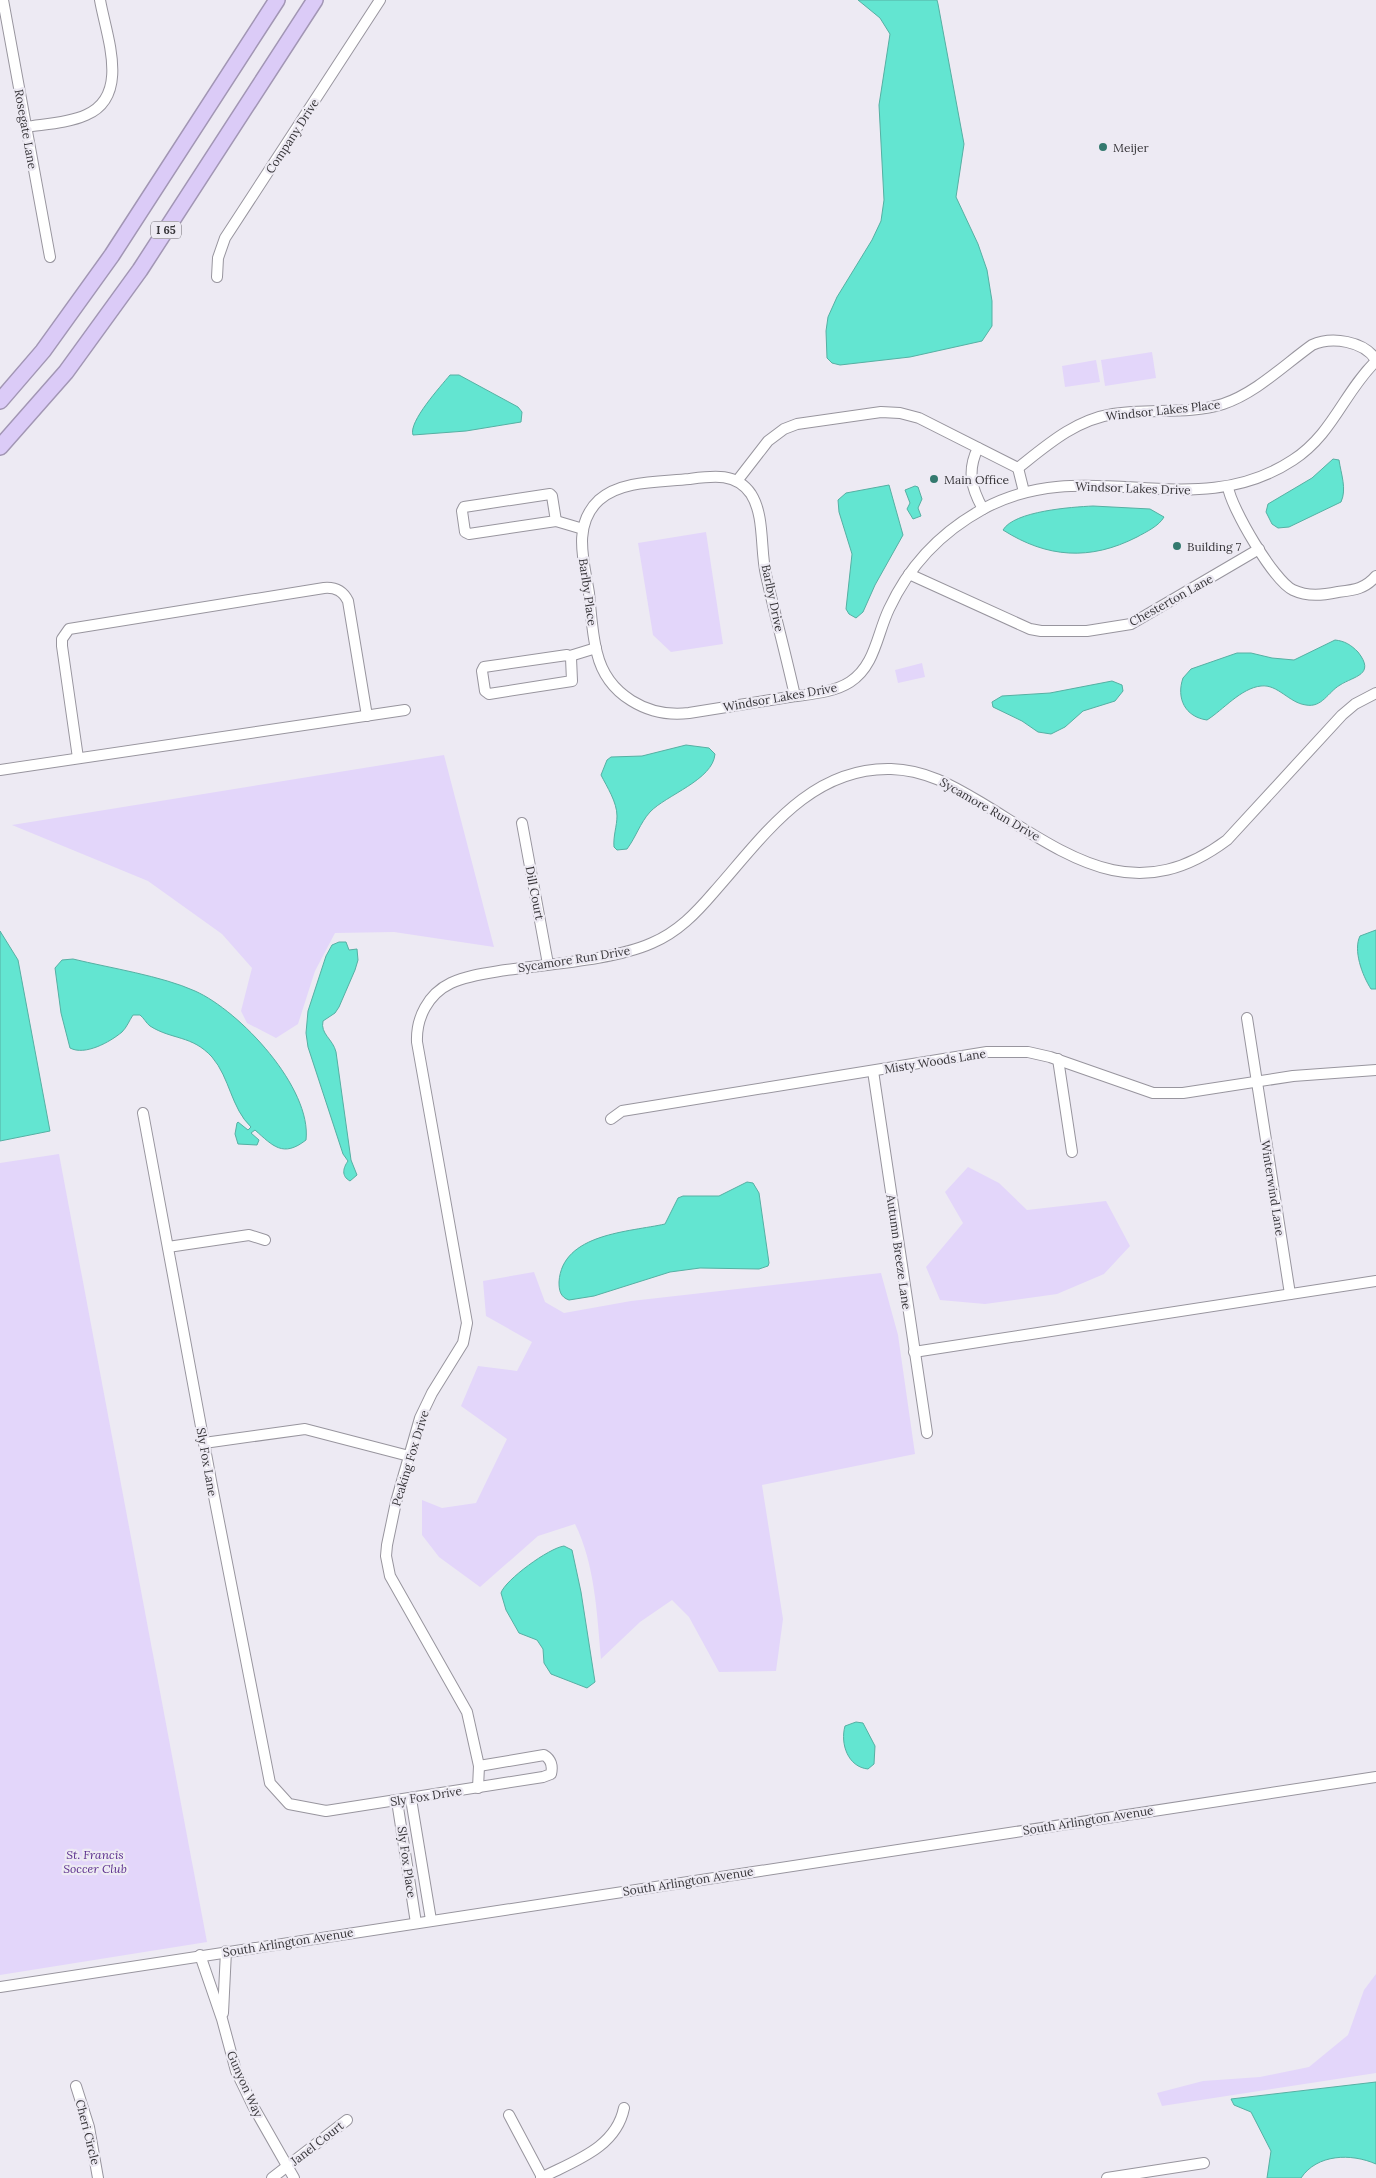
<svg xmlns="http://www.w3.org/2000/svg" width="1376" height="2178" viewBox="0 0 1376 2178" font-family="Lora,serif">
	<rect width="100%" height="100%" fill="#edeaf3"/>
	<g fill="#e3d6fa">
		<polygon points="1152,352 1156,378 1105,386 1101,360"/>
		<polygon points="1096,360 1100,382 1065,387 1062,366"/>
		<polygon points="706,532 723,644 671,652 653,635 638,543"/>
		<polygon points="922,663 925,677 898,683 895,670"/>
		<polygon points="444,755 494,947 394,932 335,933 315,971 298,1024 276,1038 247,1023 241,1011 252,968 222,934 148,881 12,825"/>
		<polygon points="59,1154 207,1942 0,1975 0,1163"/>
		<polygon points="968,1167 999,1183 1027,1210 1106,1201 1130,1246 1104,1274 1057,1294 985,1304 940,1300 926,1267 963,1223 945,1192"/>
		<path d="M534,1272L545,1302L564,1313L631,1301L881,1273L898,1335L915,1454L762,1485L783,1619L776,1671L719,1672L689,1617L672,1600L640,1622L601,1659C597,1614 595,1564 575,1524L538,1536L480,1587L439,1557L422,1535V1500L442,1508L476,1503L507,1439L461,1406L478,1366L517,1371L532,1342L486,1316L483,1281Z"/>
		<polygon points="1376,1974 1376,2073 1162,2106 1157,2093 1203,2081 1260,2077 1309,2067 1348,2035 1364,1990"/>
	</g>
	<g fill="#63e5d1" stroke="#56b0a3">
		<polygon points="858,0 937,0 938,4 964,144 956,197 978,244 987,270 992,301 992,326 982,341 910,357 840,365 832,363 827,358 826,331 828,317 837,297 872,240 881,221 884,200 879,105 890,34 880,18"/>
		<path d="M450,375H459L518,407L522,412L521,422L466,431L413,435C408,422 441,386 450,375Z"/>
		<path d="M1333,459L1339,460C1341,474 1347,489 1341,502L1289,527L1278,528L1272,524L1266,512L1268,504L1312,478Z"/>
		<polygon points="889,485 903,535 875,585 863,612 856,618 849,614 846,609 852,554 839,512 838,500 846,493"/>
		<polygon points="915,486 918,487 922,499 918,508 921,516 913,519 907,509 910,503 905,490"/>
		<path d="M1093,506L1150,509L1164,517C1159,526 1146,532 1137,537C1090,561 1047,558 1003,530C1014,511 1072,507 1093,506Z"/>
		<path d="M1335,640C1345,641 1351,645 1358,652C1376,675 1354,676 1340,685C1328,692 1322,708 1306,705C1289,703 1278,684 1261,686C1241,688 1223,710 1207,720C1185,717 1176,698 1183,678L1191,669L1237,653H1251L1272,658L1294,660Z"/>
		<polygon points="1112,681 1122,685 1123,691 1115,701 1083,711 1065,727 1051,734 1038,732 1022,721 993,707 992,702 1002,696 1050,693"/>
		<path d="M686,745L709,748L715,754C713,780 666,795 650,812C640,823 636,837 627,849L617,850L614,847C613,836 617,826 617,816C617,802 607,787 601,775L607,760L611,757L642,756Z"/>
		<path d="M1376,930V989H1371C1362,975 1353,950 1360,936Z"/>
		<polygon points="0,931 18,960 50,1131 0,1141"/>
		<path d="M339,942H346L349,950L357,949L358,960L355,970L339,1007L335,1013L323,1021C320,1034 333,1039 336,1052L351,1160L357,1175L350,1181C341,1176 343,1168 348,1161L343,1154L308,1047L306,1033L308,1011L326,956L332,945Z"/>
		<path d="M73,959C110,968 162,976 195,991C240,1011 312,1088 306,1140C283,1158 273,1146 255,1130L251,1133L259,1140L257,1145L238,1144L235,1134L237,1123L238,1122L248,1130L251,1127C231,1108 230,1078 212,1057C192,1035 172,1040 150,1026C146,1023 144,1018 140,1015H133C129,1021 127,1027 122,1032C110,1042 85,1056 70,1048L61,1013L55,968L62,960Z"/>
		<path d="M747,1182L753,1183L759,1193L769,1263L768,1266L759,1269L700,1268L670,1272L594,1296L569,1300C560,1297 559,1290 559,1282C562,1233 630,1232 665,1224L678,1198L683,1196H719Z"/>
		<path d="M564,1546L572,1550L581,1592L595,1682L587,1688L551,1674L544,1663L543,1649L537,1640L519,1633L506,1610L501,1593C505,1580 549,1548 564,1546Z"/>
		<path d="M856,1722L863,1723L875,1746L874,1764L868,1769C848,1767 840,1744 845,1726Z"/>
		<path d="M1376,2082V2164C1351,2153 1317,2154 1301,2178H1267L1271,2151L1251,2112L1234,2105L1231,2099Z"/>
	</g>
	<g fill="none" stroke-linecap="round" stroke-linejoin="round">
		<defs>
			<g id="minor">
				<polyline points="3,0 50,257"/>
				<path d="M26,127C45,124 68,123 86,115C131,96 106,35 100,0"/>
				<polyline points="217,277 218,258 225,238 380,0"/>
				<path d="M978,448C967,470 971,488 983,509"/>
				<path d="M1018,468C1047,445 1075,420 1113,414C1149,408 1188,415 1223,404C1256,393 1284,365 1312,345C1332,336 1364,341 1376,360"/>
				<polyline points="1018,468 1024,492"/>
				<polyline points="737,481 768,441 784,429 797,424 881,412 900,413 919,418 1018,468"/>
				<path d="M1228,487C1231,508 1274,581 1293,590C1308,597 1323,595 1338,592C1354,590 1365,589 1376,576"/>
				<polygon points="550,494 552,496 556,521 469,534 465,532 462,511 464,507"/>
				<polyline points="556,521 583,529"/>
				<polyline points="909,574 1030,629 1041,631 1087,631 1131,624 1259,549"/>
				<polygon points="567,655 571,658 572,681 489,694 485,691 482,671 484,667"/>
				<polyline points="570,656 596,648"/>
				<path d="M795,696C786,655 775,615 766,575C760,550 765,516 751,494C736,472 712,476 689,479C661,482 621,480 599,500C572,525 584,562 589,593C591,613 592,634 597,653C607,695 648,718 689,713C722,708 756,702 789,697C809,694 833,693 850,682C875,666 877,634 889,609C909,566 941,532 983,509C1087,452 1193,526 1293,460C1333,434 1344,392 1376,361"/>
				<path d="M78,758L62,646V639L69,629L324,588C336,587 343,591 348,601L367,716"/>
				<polyline points="0,770 405,710"/>
				<polyline points="522,823 548,964"/>
				<polyline points="1247,1018 1290,1294"/>
				<polyline points="1058,1059 1072,1152"/>
				<polyline points="873,1071 927,1433"/>
				<path d="M143,1113L212,1486L270,1783L289,1804L326,1811L543,1777L551,1774C553,1766 551,1759 544,1755L479,1766"/>
				<polyline points="611,1119 622,1111 987,1052 1028,1052 1050,1057 1153,1093 1183,1093 1293,1076 1376,1070"/>
				<polyline points="168,1247 249,1235 265,1240"/>
				<polyline points="914,1352 1376,1281"/>
				<polyline points="204,1443 305,1429 409,1456"/>
				<path d="M478,1788L479,1766L467,1712L390,1576L386,1556L387,1545L396,1502L420,1418L432,1393L463,1343L467,1323L417,1042C416,1018 428,994 451,983C468,975 488,973 506,970C549,964 614,960 652,943C678,932 696,913 714,892C763,837 809,767 891,769C925,770 952,785 980,802C1065,853 1132,911 1227,840L1342,715L1355,704L1376,693"/>
				<polyline points="411,1799 431,1920"/>
				<polyline points="397,1801 416,1923"/>
				<polyline points="200,1955 222,2019 236,2071 253,2106 294,2178"/>
				<polyline points="0,1987 1376,1777"/>
				<polyline points="223,2013 226,1951"/>
				<polyline points="76,2086 89,2127 98,2178"/>
				<polyline points="509,2115 542,2177"/>
				<polyline points="272,2178 347,2120"/>
				<path d="M541,2178C574,2161 616,2148 624,2108"/>
				<polyline points="1107,2178 1204,2163"/>
			</g>
			<g id="highway">
				<polyline points="0,401 43,351 112,255 277,0"/>
				<polyline points="0,447 66,372 140,270 315,0"/>
			</g>
		</defs>
		<use href="#minor" stroke="#98959e" stroke-width="12"/>
		<use href="#highway" stroke="#a296b4" stroke-width="18"/>
		<use href="#minor" stroke="#fff" stroke-width="10"/>
		<use href="#highway" stroke="#dbcbf7" stroke-width="15"/>
	</g>
	<g fill="#34796e" stroke="#edeaf3" stroke-width="2">
		<circle cx="1103" cy="147" r="5"/>
		<circle cx="934" cy="479" r="5"/>
		<circle cx="1177" cy="546" r="5"/>
	</g>
	<g text-anchor="middle" dominant-baseline="central" stroke-width="4.5" stroke-linejoin="round" paint-order="stroke">
		<rect fill="#edeaf3" stroke="#6e6b71" stroke-width="1" x="151" y="221.5" width="30" height="17" rx="4"/>
		<g font-size="11" font-weight="bold" fill="#373539">
			<text x="166" y="230">I 65</text>
		</g>
		<g font-size="12" fill="#373539" stroke="#edeaf3">
			<text transform="translate(26 129) rotate(80)">Rosegate Lane</text>
			<text transform="translate(292 136) rotate(-57)">Company Drive</text>
			<text transform="translate(1163 410) rotate(-6)">Windsor Lakes Place</text>
			<text transform="translate(1133 488) rotate(2)">Windsor Lakes Drive</text>
			<text transform="translate(588 592) rotate(82)">Barlby Place</text>
			<text transform="translate(773 598) rotate(78)">Barlby Drive</text>
			<text transform="translate(1171 600) rotate(-29)">Chesterton Lane</text>
			<text transform="translate(780 697) rotate(-10)">Windsor Lakes Drive</text>
			<text transform="translate(990 809) rotate(30)">Sycamore Run Drive</text>
			<text transform="translate(535 893) rotate(79)">Dill Court</text>
			<text transform="translate(574 959) rotate(-9)">Sycamore Run Drive</text>
			<text transform="translate(935 1061) rotate(-9)">Misty Woods Lane</text>
			<text transform="translate(1273 1188) rotate(81)">Winterwind Lane</text>
			<text transform="translate(899 1252) rotate(82)">Autumn Breeze Lane</text>
			<text transform="translate(410 1458) rotate(-73)">Peaking Fox Drive</text>
			<text transform="translate(207 1462) rotate(80)">Sly Fox Lane</text>
			<text transform="translate(426 1796) rotate(-9)">Sly Fox Drive</text>
			<text transform="translate(1088 1820) rotate(-9)">South Arlington Avenue</text>
			<text transform="translate(407 1862) rotate(82)">Sly Fox Place</text>
			<text transform="translate(688 1881) rotate(-9)">South Arlington Avenue</text>
			<text transform="translate(288 1942) rotate(-9)">South Arlington Avenue</text>
			<text transform="translate(245 2084) rotate(66)">Gunyon Way</text>
			<text transform="translate(88 2132) rotate(76)">Cheri Circle</text>
			<text transform="translate(317 2143) rotate(-38)">Janel Court</text>
		</g>
		<g font-size="12" fill="#373539" stroke="#edeaf3" text-anchor="start">
			<text x="1113" y="147">Meijer</text>
			<text x="944" y="479">Main Office</text>
			<text x="1187" y="546">Building 7</text>
		</g>
		<g font-size="12" font-style="italic" fill="#5b2f8c" stroke="#edeaf3">
			<text x="95" y="1854">St. Francis<tspan x="95" dy="14">Soccer Club</tspan></text>
		</g>
	</g>
</svg>
